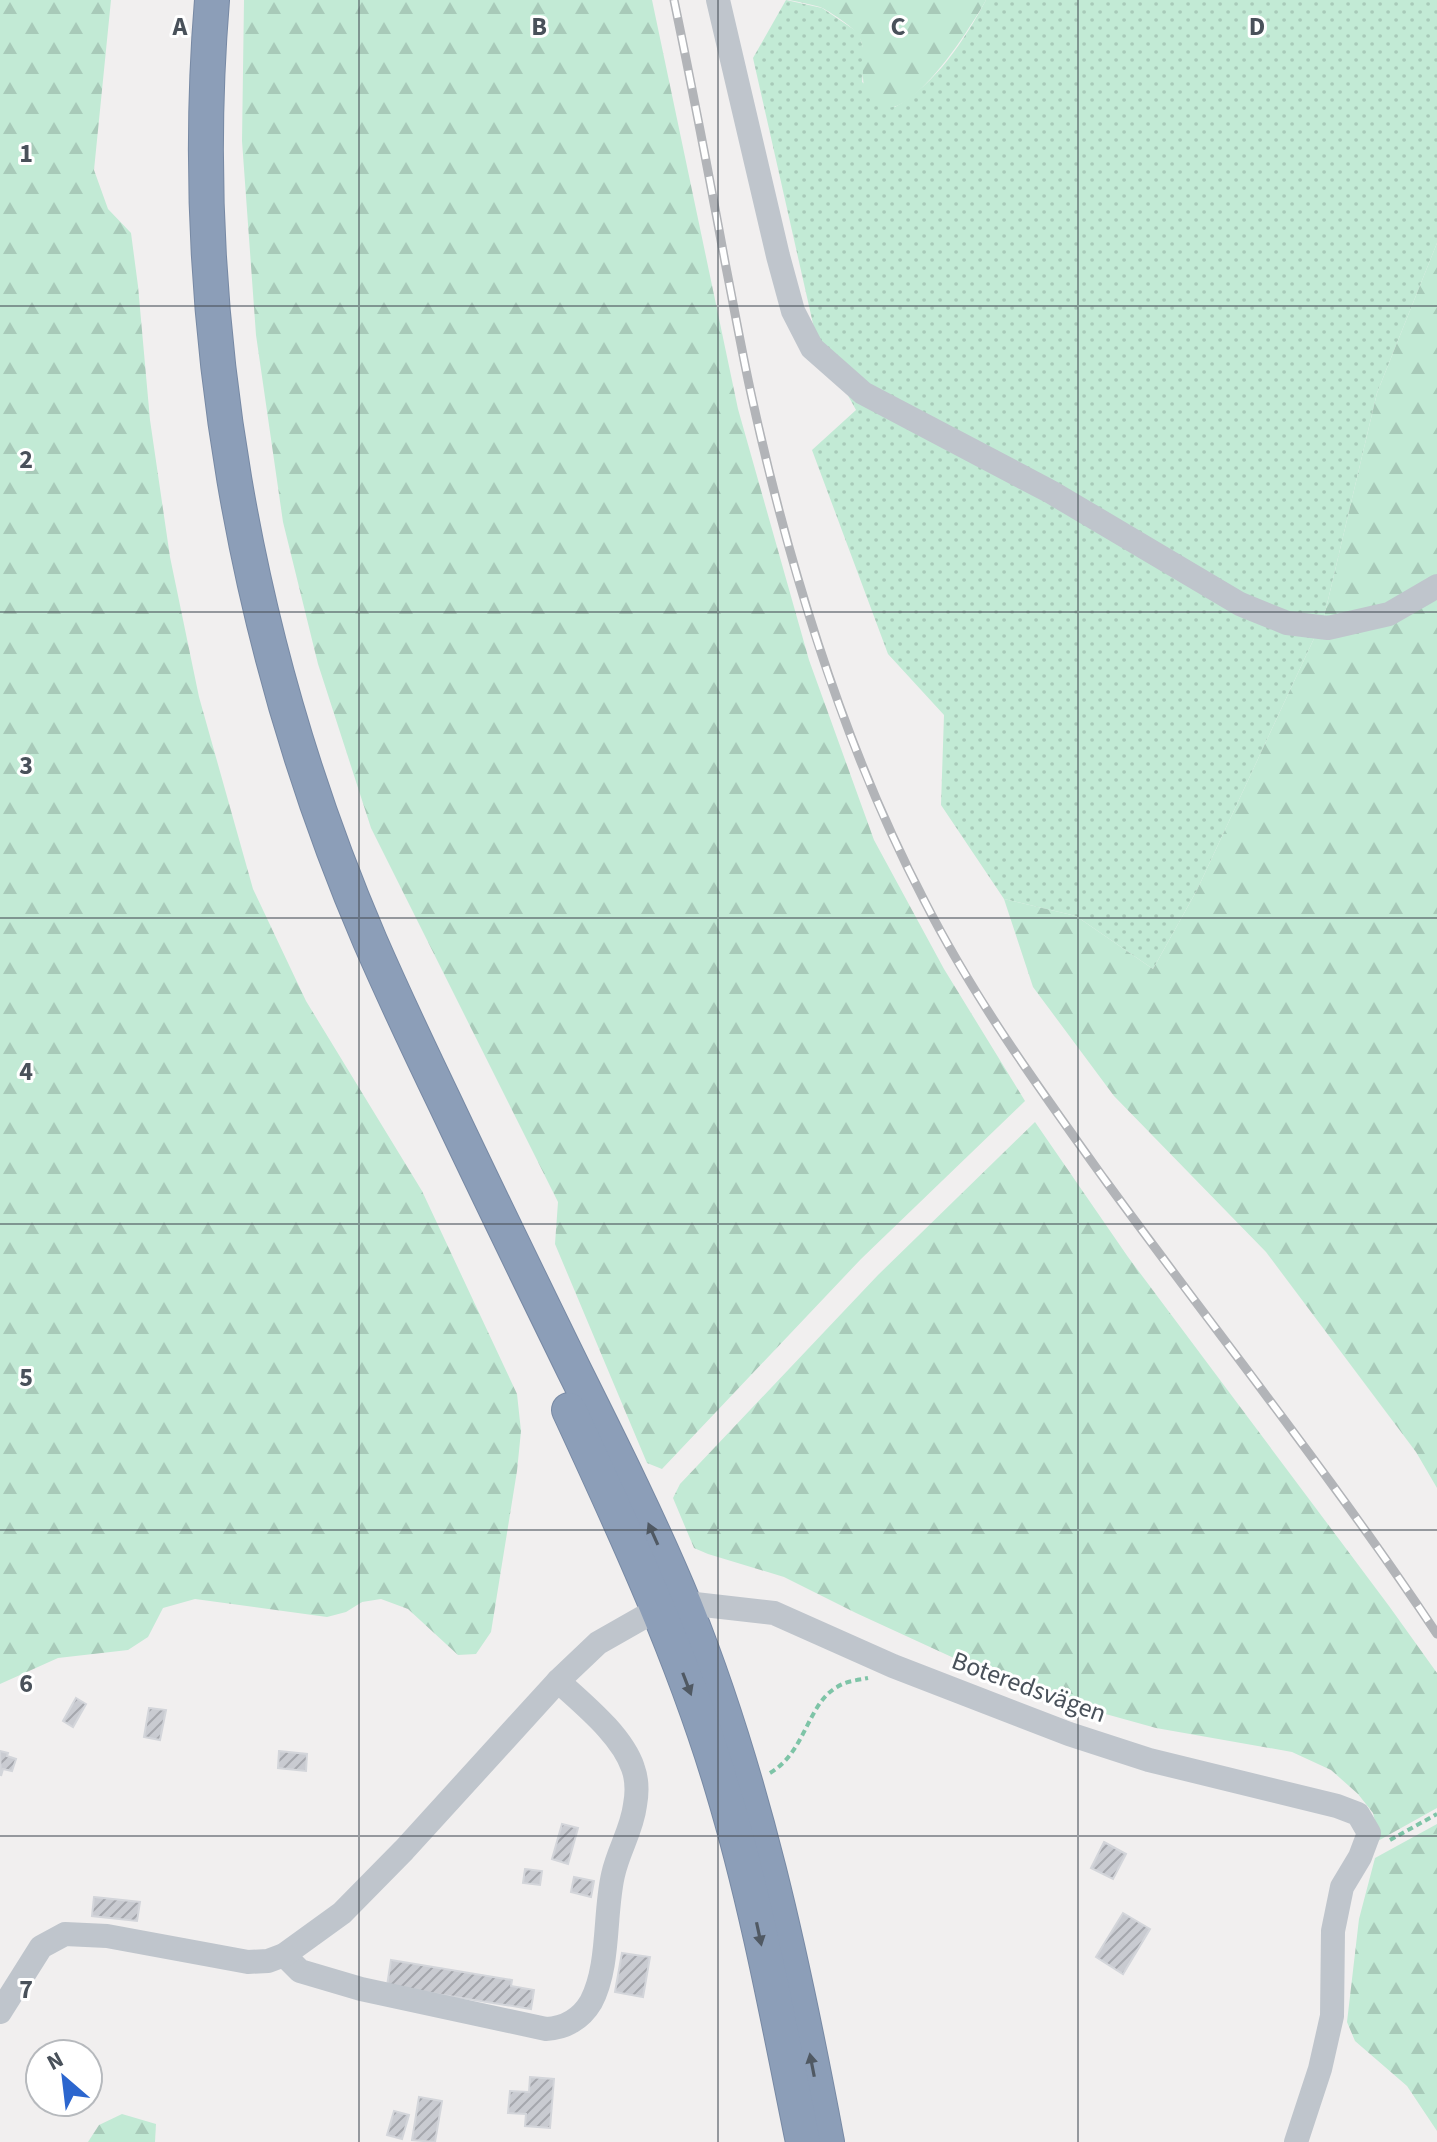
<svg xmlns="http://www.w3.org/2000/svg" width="1437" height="2142" viewBox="0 0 1437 2142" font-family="'Source Sans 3',sans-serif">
	<defs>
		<pattern id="grass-dots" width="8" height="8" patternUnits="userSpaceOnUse" patternTransform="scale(2)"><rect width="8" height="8" fill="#c2ead5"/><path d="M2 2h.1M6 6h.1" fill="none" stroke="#a8cab9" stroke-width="1.8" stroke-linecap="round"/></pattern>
		<pattern id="forest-firs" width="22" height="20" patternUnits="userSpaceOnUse" patternTransform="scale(2)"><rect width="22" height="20" fill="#c2ead5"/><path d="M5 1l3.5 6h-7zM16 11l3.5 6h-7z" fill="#a8cab9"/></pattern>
		<pattern id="building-hatch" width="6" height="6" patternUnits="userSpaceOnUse" patternTransform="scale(2)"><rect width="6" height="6" fill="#c9cbd1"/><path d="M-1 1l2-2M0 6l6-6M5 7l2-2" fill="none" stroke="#a5a7ad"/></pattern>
	</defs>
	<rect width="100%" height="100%" fill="#f1efef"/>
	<path fill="url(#grass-dots)" d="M786,0L822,8L859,33L865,55L862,82L895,107C936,84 964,41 986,0H1437V243L1377,393L1324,617L1197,890L1153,969L1076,916L1004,899L941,805L944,715L888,654L812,450L856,410L816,337L753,58Z"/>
	<g fill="url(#forest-firs)">
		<polygon points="0,0 111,0 94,170 108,209 131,233 138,286 150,420 170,557 199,697 253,889 306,1001 422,1191 517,1394 521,1431 517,1471 491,1632 476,1654 458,1655 408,1609 381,1599 362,1602 346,1612 327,1617 195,1599 163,1608 148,1637 128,1650 58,1658 0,1684"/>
		<polygon points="244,0 652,0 738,409 809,660 874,840 944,969 1025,1101 861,1259 662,1469 647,1463 555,1244 558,1202 371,828 318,664 283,522 256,335 242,141"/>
		<path d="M789,0H986C974,22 898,147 868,96C857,77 869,56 859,36C856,29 828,10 820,7C810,4 799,2 789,0Z"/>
		<polygon points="1437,243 1437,1488 1416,1452 1266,1252 1114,1096 1033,987 1004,899 1076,916 1153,969 1197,890 1324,617 1377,393"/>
		<polygon points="1035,1122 1128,1257 1389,1606 1437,1673 1437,1808 1376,1842 1376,1825 1373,1813 1358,1794 1331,1770 1292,1752 1156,1728 1030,1693 856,1613 784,1577 708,1554 694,1548 673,1498 680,1484 878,1275"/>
		<polygon points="1437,1824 1437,2131 1407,2086 1355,2041 1347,2022 1359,1919 1375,1858"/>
		<polygon points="122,2114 156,2124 155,2142 88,2142 99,2125"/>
	</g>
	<g fill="url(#building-hatch)" stroke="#d3d5da" stroke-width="2">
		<polygon points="76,1698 86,1704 73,1727 63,1721"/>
		<polygon points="149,1708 166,1710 160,1740 144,1737"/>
		<polygon points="0,1751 8,1753 7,1756 16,1759 12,1771 3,1769 1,1776"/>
		<polygon points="279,1751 307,1754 306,1771 278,1768"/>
		<polygon points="562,1824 578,1828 568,1864 552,1859"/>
		<polygon points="1104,1842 1126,1854 1113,1879 1091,1868"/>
		<polygon points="525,1869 542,1871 540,1885 523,1883"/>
		<polygon points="574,1877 594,1881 591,1897 571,1892"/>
		<polygon points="94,1897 140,1902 137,1921 92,1916"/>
		<polygon points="1123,1913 1150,1929 1123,1974 1096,1957"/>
		<polygon points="622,1953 650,1957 643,1997 615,1992"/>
		<polygon points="391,1960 512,1980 511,1986 534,1990 531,2009 387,1986"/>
		<polygon points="530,2077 554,2079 550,2128 525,2126 526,2114 508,2113 510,2091 529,2092"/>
		<polygon points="419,2097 442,2101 435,2142 412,2140"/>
		<polygon points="394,2111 409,2115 402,2139 387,2135"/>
	</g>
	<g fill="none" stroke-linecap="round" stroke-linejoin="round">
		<defs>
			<g id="highway">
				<path d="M212,0C186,316 245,650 370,941C394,996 420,1051 446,1105C488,1194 531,1282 574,1370C613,1448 652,1526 685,1606C754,1778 793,1961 827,2142"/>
				<path d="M569,1410C626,1533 683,1657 722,1787C757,1903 779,2024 803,2142"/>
			</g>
		</defs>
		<use href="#highway" stroke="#7789a4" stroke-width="36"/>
		<g stroke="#7ec4a7" stroke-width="4" stroke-dasharray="6 4" stroke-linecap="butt">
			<path d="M770,1773C806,1752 807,1704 837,1687C846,1681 858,1680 868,1678"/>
			<polyline points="1390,1840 1437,1814"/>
		</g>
		<g stroke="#bfc5cc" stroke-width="24">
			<polyline points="718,0 778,256 793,311 812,348 863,393 1051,492 1240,604 1287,623 1328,628 1389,614 1437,586"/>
			<path d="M284,1955L300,1971L361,1989L546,2029C565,2028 581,2019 591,2002C610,1966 604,1914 613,1875C618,1851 632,1830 635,1805C637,1794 637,1779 633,1768C622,1735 583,1704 558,1681"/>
			<polyline points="0,2012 41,1947 65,1934 107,1936 248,1962 268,1961 284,1955 342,1913 404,1850 558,1681 598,1643 649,1614 685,1606 695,1604 774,1613 893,1666 1069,1734 1149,1760 1337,1806 1358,1814 1369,1833 1360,1857 1342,1887 1333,1931 1332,2016 1320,2069 1296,2142"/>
		</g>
		<use href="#highway" stroke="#8c9eb8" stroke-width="34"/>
		<defs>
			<path id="rail" d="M674,0C692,87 709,175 725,262C734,307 742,353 752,398C790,571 843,745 925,902C975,1000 1041,1091 1105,1180C1216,1332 1333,1478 1437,1634"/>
		</defs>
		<use href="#rail" stroke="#b2b4b8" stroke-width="9"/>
		<use href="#rail" stroke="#fff" stroke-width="6" stroke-dasharray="18" stroke-linecap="butt"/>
	</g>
	<defs><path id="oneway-solid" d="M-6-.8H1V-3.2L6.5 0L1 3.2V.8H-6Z" transform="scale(2)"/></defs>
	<g fill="#505963">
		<use href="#oneway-solid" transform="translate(653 1534) rotate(-114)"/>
		<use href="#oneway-solid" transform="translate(687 1684) rotate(69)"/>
		<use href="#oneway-solid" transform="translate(759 1934) rotate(78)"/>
		<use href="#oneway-solid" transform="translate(812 2065) rotate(-101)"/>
	</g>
	<path fill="none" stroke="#49515a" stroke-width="2" stroke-opacity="0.55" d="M359,0V2142M718,0V2142M1078,0V2142M0,306H1437M0,612H1437M0,918H1437M0,1224H1437M0,1530H1437M0,1836H1437"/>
	<g text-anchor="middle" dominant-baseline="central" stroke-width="6" stroke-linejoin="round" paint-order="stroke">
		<g font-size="26" fill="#49515a" stroke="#fff">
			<text transform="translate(1029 1687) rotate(20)">Boteredsvägen</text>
		</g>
	</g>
	<g font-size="26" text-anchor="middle" font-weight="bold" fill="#49515a" stroke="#fff" stroke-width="6" stroke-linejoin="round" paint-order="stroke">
		<text x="180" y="35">A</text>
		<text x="539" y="35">B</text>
		<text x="898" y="35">C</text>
		<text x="1257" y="35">D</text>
		<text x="26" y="162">1</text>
		<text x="26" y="468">2</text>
		<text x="26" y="774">3</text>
		<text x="26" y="1080">4</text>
		<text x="26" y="1386">5</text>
		<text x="26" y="1692">6</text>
		<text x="26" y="1998">7</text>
	</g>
	<g transform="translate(64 2078) rotate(332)"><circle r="38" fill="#ffffff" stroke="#b6b9bd" stroke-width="2"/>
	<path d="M0-6L14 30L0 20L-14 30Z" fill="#2c66ce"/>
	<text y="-12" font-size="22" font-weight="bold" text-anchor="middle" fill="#49515a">N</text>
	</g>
</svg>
